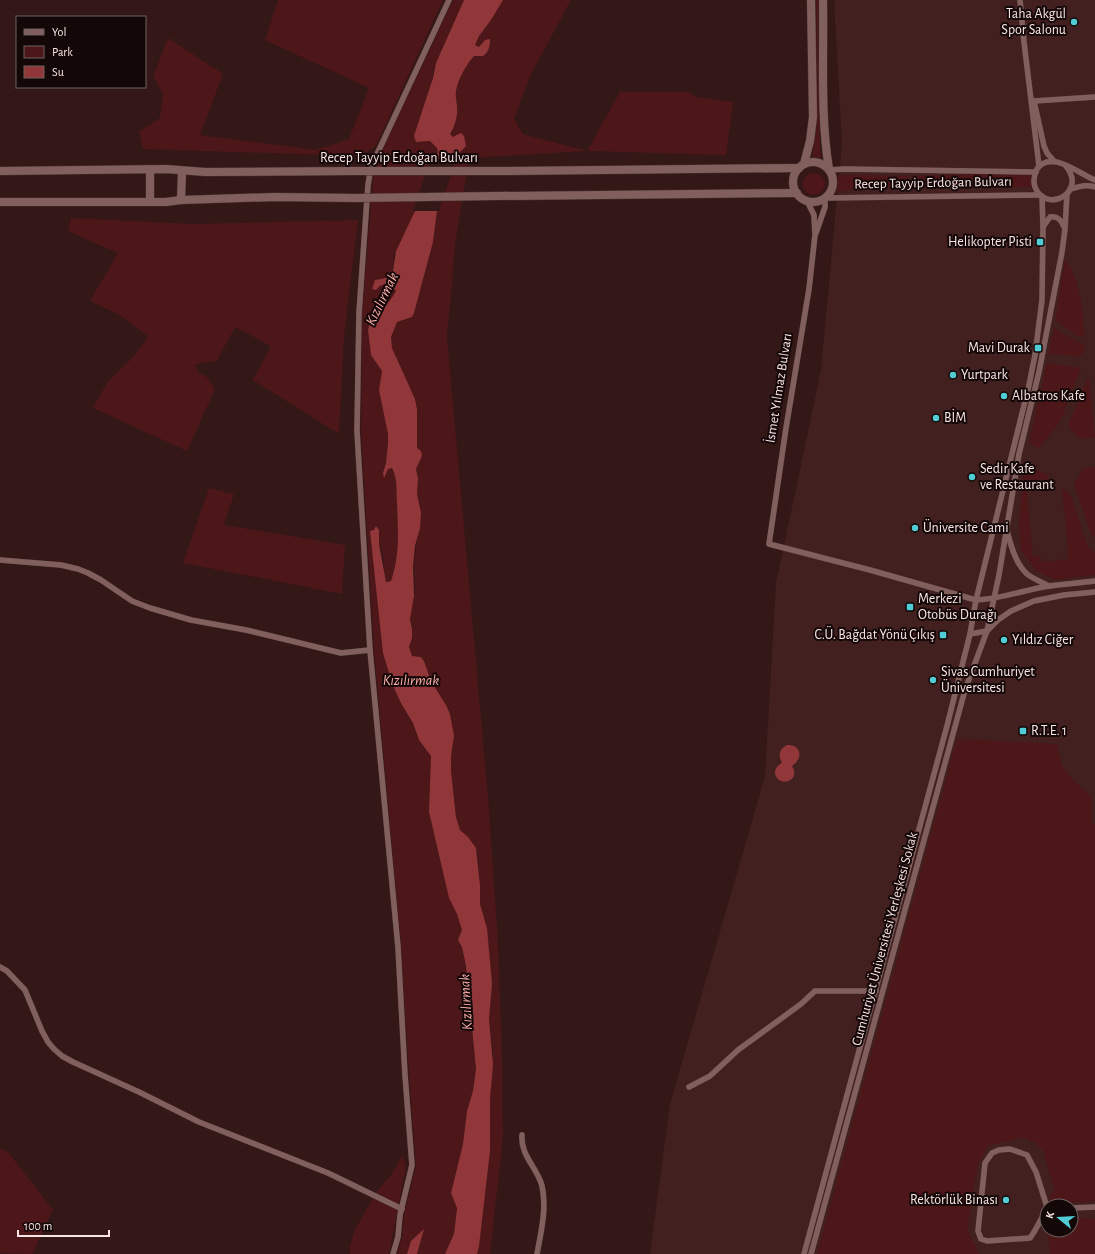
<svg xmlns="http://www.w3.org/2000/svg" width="1095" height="1254" viewBox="0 0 1095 1254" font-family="'Alegreya Sans',sans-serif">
	<rect width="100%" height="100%" fill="#331817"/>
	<path fill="#42201f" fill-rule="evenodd" d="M834,0H1095V1254H650L670,1104L765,776L776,583L821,370L842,143ZM1047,1206H1071V1230H1047Z"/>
	<g fill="#4d1618">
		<polygon points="278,0 443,0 376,146 361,156 143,149 139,132 160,118 163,93 153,77 168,38 223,74 200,135 316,150 349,139 369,88 265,40"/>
		<path d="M453,0H464L451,29L434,68L421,142L430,141L437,148L438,153L430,162L415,211L398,246L394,256L392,277L375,280L379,286C387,284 392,285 396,291L391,299L379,313H374L368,326L371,354L382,371L379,390L388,434V454L383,473L384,477L388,469L392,468C398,479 396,492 397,504C398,532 400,553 391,581L386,582C384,576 384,570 384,564C383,552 379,540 374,530L370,531L402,705L413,723L419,740L431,756L429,812L449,898L457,914L462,930L458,940L462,947L466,966L476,1069L473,1091L467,1111L463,1144L451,1193L457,1208L454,1234L445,1254H417L424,1230L411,1241L407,1254H397L402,1238L404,1215L416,1166L409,1075L401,947L374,650L361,431L362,313L374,168Z"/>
		<path d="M503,0H571L530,76L514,119L523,134L587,151L620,92H689L695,97L733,102L726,155L587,151L469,158L456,238L447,337L488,796L498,942L502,1056L503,1137L490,1254H477L490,1151V1099L493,1054L489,1019L492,989L488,943L486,923L480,904V885L477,853L468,837L460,830L456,817L451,771V756L453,742L452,726L450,714L446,705L431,681L424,661L421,657L412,656L409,647L411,643L412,629L410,615L415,591L414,561L420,518L417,494L418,479L416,469L420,460L417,448V409L415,399L392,348L391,337L397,322L412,317L414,313L433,242L437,211L455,157L466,146L453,138L450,134C455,126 458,116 457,107C457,102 455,97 456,91C458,79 466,65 474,55L483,56L487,53L490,44L485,40L479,47L475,45L479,36L491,20Z"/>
		<polygon points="816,0 818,0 819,107 820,146 821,158 812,157 816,134 817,116"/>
		<circle cx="814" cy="184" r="11"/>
		<polygon points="973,174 1033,175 1033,187 912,188 912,176"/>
		<polygon points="837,175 908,176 908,188 853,189 837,192 838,185"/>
		<polygon points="71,218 194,224 358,220 344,336 339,434 253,380 271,346 235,327 217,361 205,362 195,365 199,373 207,377 215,389 187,451 93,408 108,381 135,355 148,336 118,314 90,301 118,253 68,231"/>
		<path d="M1065,259C1081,281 1083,311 1084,337L1077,336L1055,320Z"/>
		<polygon points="1054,328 1085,346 1083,354 1078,356 1048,354"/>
		<polygon points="1047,363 1081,368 1060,422 1039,448 1029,443"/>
		<polygon points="1087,379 1089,379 1095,437 1080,439 1068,426"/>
		<polygon points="1095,467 1095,537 1092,537 1074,485 1083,468"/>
		<polygon points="1034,469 1048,475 1049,481 1026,484 1033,556 1040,556 1041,562 1069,559 1062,488 1070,494 1087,545 1095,553 1095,575 1054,580 1036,570 1021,550 1019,523 1023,477"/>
		<polygon points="209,488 234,494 224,525 345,545 342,594 183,563"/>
		<path d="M957,739L1058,744C1059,771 1073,780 1092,797L1091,821L1095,825V1201L1064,1203L1054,1202L1049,1195L1055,1192L1043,1150L1036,1143L1023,1137L988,1146L978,1165L967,1228L979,1254H817Z"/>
		<polygon points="0,1149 8,1152 53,1210 32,1254 0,1253"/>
		<polygon points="403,1155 406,1167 389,1254 350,1254 350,1246 355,1229 377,1191 391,1175"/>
		<polygon points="1045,1216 1047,1216 1047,1230 1071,1230 1071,1217 1095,1219 1095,1254 1050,1254"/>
	</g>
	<g fill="#913739">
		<path d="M464,0H503L491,20L479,36L475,45L479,47L485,40L490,39C490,46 489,52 483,56H474C466,65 458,79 456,91C455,97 457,102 457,107C458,116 455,126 450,134L453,137L461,133L464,136L466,146L455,157L437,211L433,242L414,313L412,317L397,322L391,337L392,348L415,399L417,409V448L421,451L422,456L416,469L418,479L417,494L421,513L420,528L415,546L413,566L414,596L410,619L412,629V638L409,647L412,656L421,657L424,661L431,681L446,705L450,714L454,736L451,756V771L456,817L460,830L468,837L476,848L480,885V904L487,928L492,984L489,1019L493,1064L490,1099V1151L479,1246L477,1254H445L454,1234L457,1208L451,1193L463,1144L467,1111L473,1091L476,1069L466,966L462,947L458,940L462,930L457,914L449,898L429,812L431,756L419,740L413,723L402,705L393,686L383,653L370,531L374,530L376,526L379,530V544L386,582L391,581C400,554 398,532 397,504C396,492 398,479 392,468L388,469L384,478L383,473L386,463L388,444V434L379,390L382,371L371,355L368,330L371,316L374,313H379L391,299L396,291C391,283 382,282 376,290L372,289L375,280L392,277L396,251L415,211L431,157L438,153L437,148L430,141L416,142L414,136L433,78L436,63Z"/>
		<path d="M787,745C801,744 804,758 792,766C802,782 777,788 775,773C775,768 778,765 782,763C778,756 779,749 787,745Z"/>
		<polygon points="424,1229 417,1254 407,1254 411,1241"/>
	</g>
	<polygon fill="#331817" points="428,159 456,159 439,211 413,211 428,166"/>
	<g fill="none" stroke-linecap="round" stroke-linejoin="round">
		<defs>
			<g id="street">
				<polyline points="1020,0 1024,42 1039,166"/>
				<polyline points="1034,101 1044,146 1047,153 1054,161"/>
				<polyline points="1034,101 1095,97"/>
				<path d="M1065,165C1089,192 1046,215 1035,187C1033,181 1034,175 1037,169C1051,149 1079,174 1095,180"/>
				<polyline points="829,170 844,169 1036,172"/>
				<path d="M1070,189C1079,187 1086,184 1095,187"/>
				<polyline points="826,198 1040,195"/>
				<path d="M807,201L814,215L815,235L809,289L786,428L769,544L870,570L976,600C1001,599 1024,590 1049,586C1064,584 1080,583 1095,581"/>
				<path d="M1043,227L1050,217C1058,216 1061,220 1064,227"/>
				<polyline points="816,233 825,207 825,198"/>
				<path d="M1007,531C1011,545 1015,563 1027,574C1033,579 1042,582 1049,586"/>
				<polyline points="0,560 61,565 78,569 88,573 101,580 132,601 150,608 191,620 246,630 341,653 370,650"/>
				<polyline points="970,634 987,631 998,620 1011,611 1034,601 1064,595 1095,592"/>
				<polyline points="0,967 7,971 25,990 42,1031 48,1042 54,1049 62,1056 73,1062 139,1092 199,1122 328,1173 402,1209"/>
				<polyline points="689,1087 710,1076 738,1050 801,1004 815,991 876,991"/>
				<path d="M522,1135C520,1155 538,1169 542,1186C547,1208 541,1232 537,1254"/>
				<path d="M1047,1207L1036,1172L1027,1155L1010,1149L999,1150L992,1153L985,1163L978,1231L981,1239L987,1241L1030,1238C1037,1229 1040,1219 1047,1210"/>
				<polyline points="1071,1208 1095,1207"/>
				<polyline points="393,1254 398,1237 400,1215 412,1165 405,1075 398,947 370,650 357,431 359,313 368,185 371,167 449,0"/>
				<polyline points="804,1254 947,726 970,634 976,600 1029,385 1035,355 1042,300 1043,227 1042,196"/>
				<polyline points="811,1254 965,690 987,631 999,575 1019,454 1039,372 1062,252 1065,229 1067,194"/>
			</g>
			<g id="secondary">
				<path d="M823,0C824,55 820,115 829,169"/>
				<circle cx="813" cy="182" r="20"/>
				<polyline points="804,164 810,141 813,117 811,0"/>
				<polyline points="150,170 150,201"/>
				<polyline points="0,171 166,169 205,172 356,171"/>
				<polyline points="503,171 799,168"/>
				<polyline points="496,196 797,193"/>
				<polyline points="181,200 182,171"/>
				<polyline points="0,202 166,202 181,200 275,197 355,198"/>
			</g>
		</defs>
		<use href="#street" stroke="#4a3535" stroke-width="6"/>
		<use href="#secondary" stroke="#4a3535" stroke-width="9"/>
		<use href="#street" stroke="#805f5d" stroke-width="5.5"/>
		<use href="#secondary" stroke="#805f5d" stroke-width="8"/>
		<defs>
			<g id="secondary-bridge">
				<polyline points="356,171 503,171"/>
				<polyline points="355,198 496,196"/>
			</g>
		</defs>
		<use href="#secondary-bridge" stroke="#4a3535" stroke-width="9" stroke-linecap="butt"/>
		<use href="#secondary-bridge" stroke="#805f5d" stroke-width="8"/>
	</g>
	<g fill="#51ccd5" stroke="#130707" stroke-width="1.5">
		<circle cx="1074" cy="22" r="4"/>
		<rect x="1036" y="238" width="8" height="8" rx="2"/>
		<rect x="1034" y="344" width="8" height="8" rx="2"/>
		<circle cx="953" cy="375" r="4"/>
		<circle cx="1004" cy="396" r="4"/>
		<circle cx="936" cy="418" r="4"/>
		<circle cx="972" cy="477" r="4"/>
		<circle cx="915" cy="528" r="4"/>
		<rect x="906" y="603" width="8" height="8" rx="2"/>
		<rect x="939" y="631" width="8" height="8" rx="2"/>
		<circle cx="1004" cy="640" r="4"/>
		<circle cx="933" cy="680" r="4"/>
		<rect x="1019" y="727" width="8" height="8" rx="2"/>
		<circle cx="1006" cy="1200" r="4"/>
	</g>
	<g text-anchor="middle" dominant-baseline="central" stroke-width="4" stroke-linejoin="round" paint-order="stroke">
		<g font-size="14" fill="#f9e5e4" stroke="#130707" text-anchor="start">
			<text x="1066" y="14" text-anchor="end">Taha Akgül<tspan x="1066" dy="16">Spor Salonu</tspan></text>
			<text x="1032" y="242" text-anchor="end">Helikopter Pisti</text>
			<text x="1030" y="348" text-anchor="end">Mavi Durak</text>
			<text x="961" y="375">Yurtpark</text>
			<text x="1012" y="396">Albatros Kafe</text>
			<text x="944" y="418">BİM</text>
			<text x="980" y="469">Sedir Kafe<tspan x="980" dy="16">ve Restaurant</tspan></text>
			<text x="923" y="528">Üniversite Cami</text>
			<text x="918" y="599">Merkezi<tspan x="918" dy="16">Otobüs Durağı</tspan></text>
			<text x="935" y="635" text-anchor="end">C.Ü. Bağdat Yönü Çıkış</text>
			<text x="1012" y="640">Yıldız Ciğer</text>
			<text x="941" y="672">Sivas Cumhuriyet<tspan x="941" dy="16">Üniversitesi</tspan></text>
			<text x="1031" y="731">R.T.E. 1</text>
			<text x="998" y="1200" text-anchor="end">Rektörlük Binası</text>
		</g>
		<g font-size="14" fill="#f9e5e4" stroke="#130707">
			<text x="399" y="158">Recep Tayyip Erdoğan Bulvarı</text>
			<text transform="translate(933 183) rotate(-1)">Recep Tayyip Erdoğan Bulvarı</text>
			<text transform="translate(779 388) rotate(-81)">İsmet Yılmaz Bulvarı</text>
			<text transform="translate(885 939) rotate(-75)">Cumhuriyet Üniversitesi Yerleşkesi Sokak</text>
		</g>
		<g font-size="15" font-style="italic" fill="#fbaeaa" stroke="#130707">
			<text transform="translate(382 299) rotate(-64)">Kızılırmak</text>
			<text x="411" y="680">Kızılırmak</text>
			<text transform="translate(466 1002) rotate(-93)">Kızılırmak</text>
		</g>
	</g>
	<rect x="16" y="16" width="130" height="72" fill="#130707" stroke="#6f605f"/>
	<rect x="24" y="29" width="20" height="6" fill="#805f5d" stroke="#6f605f"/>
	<text x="52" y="36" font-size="12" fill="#f9e5e4">Yol</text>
	<rect x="24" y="46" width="20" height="12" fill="#4d1618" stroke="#6f605f"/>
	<text x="52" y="56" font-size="12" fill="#f9e5e4">Park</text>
	<rect x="24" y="66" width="20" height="12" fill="#913739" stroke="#6f605f"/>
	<text x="52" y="76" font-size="12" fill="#f9e5e4">Su</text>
	<g transform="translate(1059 1218) rotate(288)"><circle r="19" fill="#130707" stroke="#6f605f"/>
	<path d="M0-3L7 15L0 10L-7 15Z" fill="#51ccd5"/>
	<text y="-6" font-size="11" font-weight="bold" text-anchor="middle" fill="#f9e5e4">K</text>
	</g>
	<path d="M18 1230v6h91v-6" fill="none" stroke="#f9e5e4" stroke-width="2"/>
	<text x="24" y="1230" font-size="12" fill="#f9e5e4" stroke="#130707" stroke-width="3" paint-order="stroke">100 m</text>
</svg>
